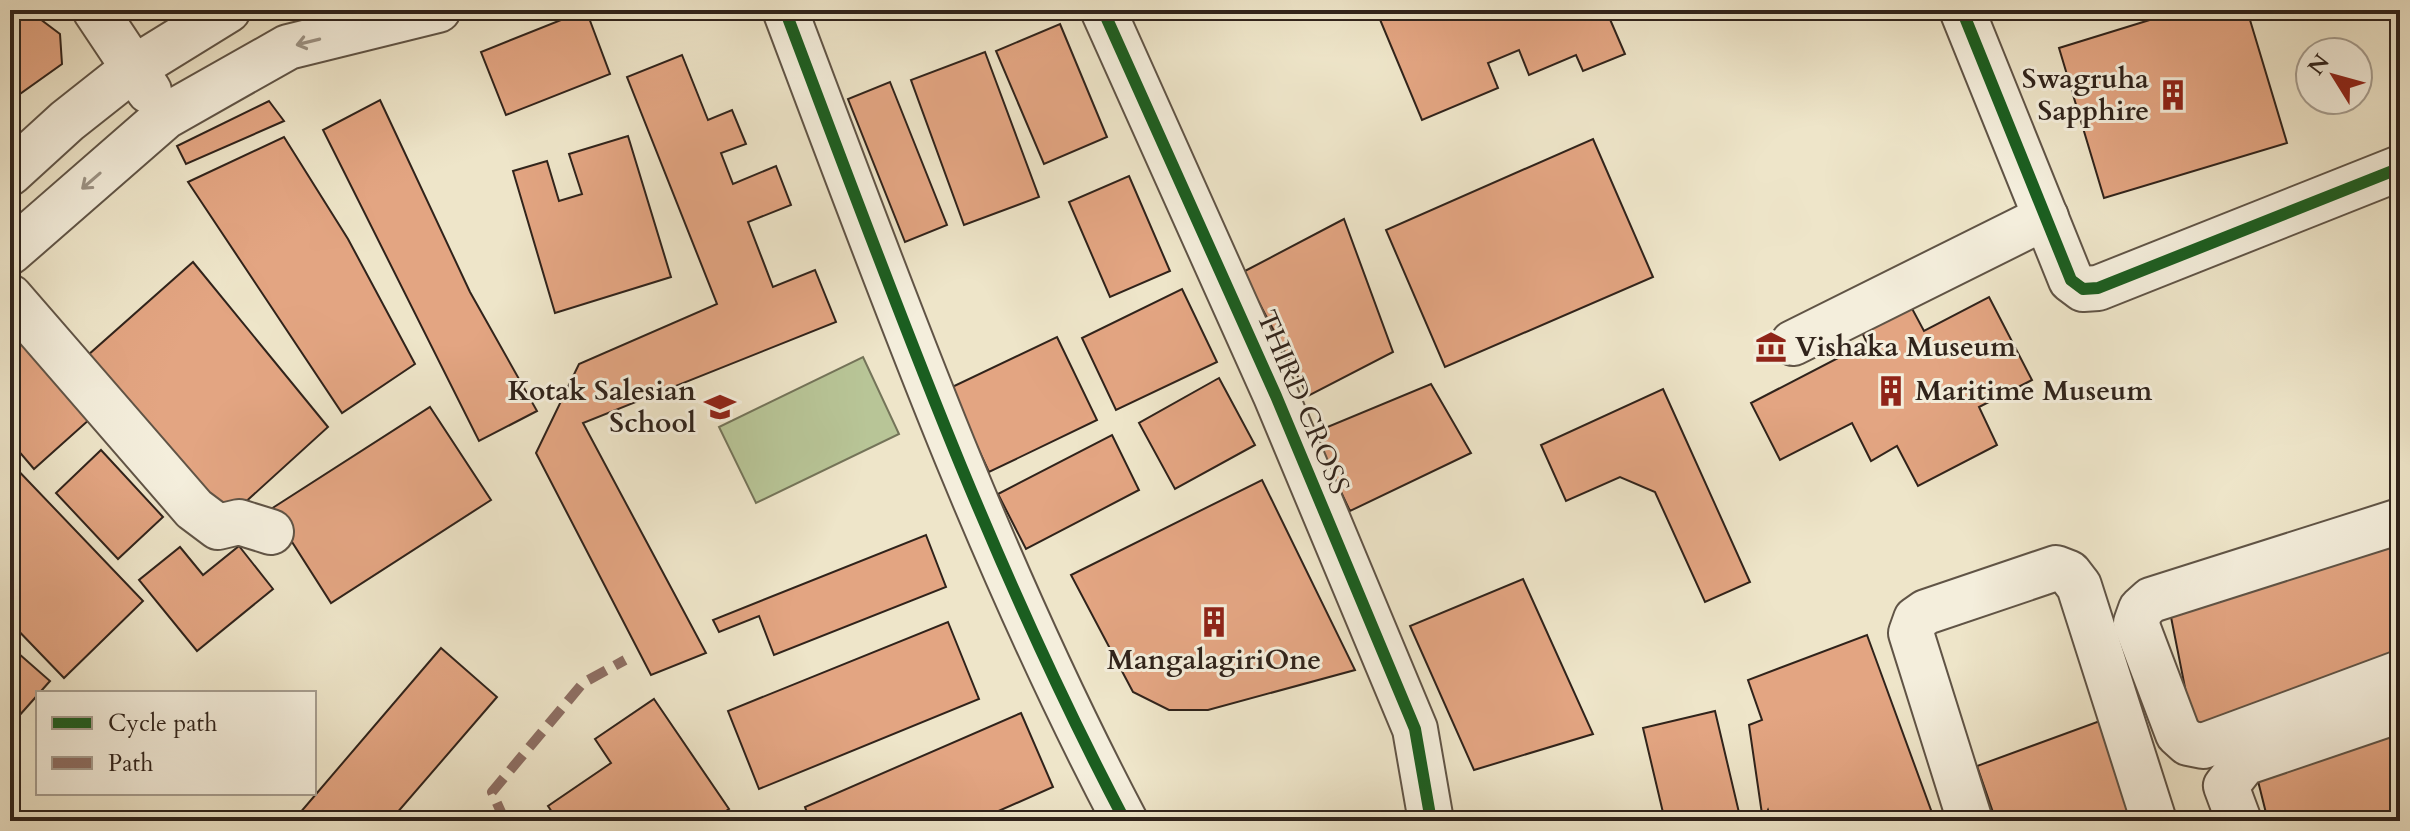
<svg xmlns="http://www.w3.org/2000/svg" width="2410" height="831" viewBox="0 0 2410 831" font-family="Cardo,serif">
	<rect width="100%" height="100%" fill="#eee5c9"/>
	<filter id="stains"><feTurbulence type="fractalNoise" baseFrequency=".0025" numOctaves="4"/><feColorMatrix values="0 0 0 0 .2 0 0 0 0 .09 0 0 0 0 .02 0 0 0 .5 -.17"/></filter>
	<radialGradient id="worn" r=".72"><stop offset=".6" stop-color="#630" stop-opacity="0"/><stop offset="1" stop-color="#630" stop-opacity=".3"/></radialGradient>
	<polygon fill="#b8c597" stroke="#747459" stroke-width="2" points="863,357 899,434 756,503 719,427"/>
	<g fill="#e3a582" stroke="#30231b" stroke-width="2">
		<polygon points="10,10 28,10 60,34 62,64 10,101"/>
		<polygon points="586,10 610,74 506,115 481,52"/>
		<polygon points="1376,10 1606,10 1625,54 1583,71 1576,55 1529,75 1519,50 1488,63 1498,88 1422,120"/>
		<polygon points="2182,10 2202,10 2203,14 2247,10 2287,143 2104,198 2059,48"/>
		<polygon points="1060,24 1107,137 1044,164 996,51"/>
		<polygon points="985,52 1039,197 964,225 911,80"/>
		<polygon points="682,55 708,120 732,110 746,144 721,153 733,184 776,166 791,205 748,222 773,287 815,270 836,322 583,423 706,653 651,675 536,453 579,364 717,304 627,77"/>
		<polygon points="890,82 947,225 905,242 848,99"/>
		<polygon points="380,100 470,292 537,411 479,441 323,130"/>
		<polygon points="269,101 284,121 186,164 177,146"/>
		<polygon points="628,136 671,277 555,313 513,171 547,161 559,201 582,194 569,154"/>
		<polygon points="284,137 348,239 415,364 342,413 188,182"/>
		<polygon points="1593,139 1653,277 1445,367 1386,230"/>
		<polygon points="1129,176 1170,271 1110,297 1069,202"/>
		<polygon points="1344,219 1393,352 1308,396 1243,272"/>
		<polygon points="193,262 328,427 218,527 87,356"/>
		<polygon points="1182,289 1217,362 1116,410 1082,338"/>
		<polygon points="1989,297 2032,380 1979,407 1997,445 1918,486 1897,446 1871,461 1852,423 1780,460 1751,403 1867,343 1859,326 1908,301 1924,331"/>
		<polygon points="10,308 100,410 34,469 10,441"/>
		<polygon points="1057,337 1097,420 989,472 950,388"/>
		<polygon points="1219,378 1255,445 1175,489 1139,423"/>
		<polygon points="1431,384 1471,453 1350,511 1313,433"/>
		<polygon points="1663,389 1750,582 1705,602 1655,492 1620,477 1566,501 1541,445"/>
		<polygon points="430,407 491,500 331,603 271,509"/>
		<polygon points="1112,435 1139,490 1026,549 998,494"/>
		<polygon points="101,450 163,517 118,559 56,493"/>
		<polygon points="10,462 143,601 64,678 10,622"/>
		<polygon points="1262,480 1355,670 1208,710 1169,710 1133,692 1071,575"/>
		<polygon points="926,535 946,587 774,655 759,616 719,632 713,620"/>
		<polygon points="2400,537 2400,655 2193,728 2169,607"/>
		<polygon points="239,546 273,589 197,651 139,580 180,547 203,575"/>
		<polygon points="1523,579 1593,734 1474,770 1410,626"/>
		<polygon points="948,622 979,699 759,789 728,711"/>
		<polygon points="1867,635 1935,821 1772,821 1768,810 1763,821 1749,725 1762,720 1748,680"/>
		<polygon points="10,646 50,681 10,726"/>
		<polygon points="441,648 497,697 390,821 293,821"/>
		<polygon points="654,699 729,809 711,821 558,821 548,806 611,763 595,739"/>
		<polygon points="1715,711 1741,821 1665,821 1643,728"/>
		<polygon points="1021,713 1053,787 976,821 810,821 805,807"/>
		<polygon points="2108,718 2145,821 1996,821 1977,766"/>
		<polygon points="2400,733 2400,821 2268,821 2255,769"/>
	</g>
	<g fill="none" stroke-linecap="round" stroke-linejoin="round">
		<defs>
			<g id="minor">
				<polyline points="95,10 149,91"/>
				<path d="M785,10C889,285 988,561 1125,821"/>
				<polyline points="1103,10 1276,396 1415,729 1431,821"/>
				<polyline points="1962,10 2071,280 2083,289 2098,288 2400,168"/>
				<polyline points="10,173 67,121 134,68 228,10"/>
				<polyline points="10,252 166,116 288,47 438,10"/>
				<polyline points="10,297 194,509 218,527 239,522 271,532"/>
				<polyline points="1793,343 2046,217"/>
				<polyline points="2400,521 2151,600 2141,609 2136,623 2178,734 2188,743 2203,746 2400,673"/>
				<polyline points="1970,821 1911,633 1916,619 1926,612 2056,568 2069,573 2079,586 2154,821"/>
				<polyline points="2239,821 2226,786 2244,763 2400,710"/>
			</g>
		</defs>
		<use href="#minor" stroke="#605446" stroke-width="48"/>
		<use href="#minor" stroke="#f4eedc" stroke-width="44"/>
		<polyline stroke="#8d6e63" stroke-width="10" stroke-dasharray="20 10" stroke-linecap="butt" points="505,821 492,792 583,683 625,660"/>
		<defs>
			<g id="cycleway">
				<path d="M785,10C889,285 988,561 1125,821"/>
				<polyline points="1103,10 1276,396 1415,729 1431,821"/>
				<polyline points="1962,10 2071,280 2083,289 2098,288 2400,168"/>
			</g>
		</defs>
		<use href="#cycleway" stroke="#f4eedc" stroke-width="17"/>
		<use href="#cycleway" stroke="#1b5e20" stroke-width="12"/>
	</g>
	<defs><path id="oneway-shaft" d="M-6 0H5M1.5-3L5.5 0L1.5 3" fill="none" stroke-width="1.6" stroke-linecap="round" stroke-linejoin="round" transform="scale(2)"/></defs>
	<g stroke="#9c9385">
		<use href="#oneway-shaft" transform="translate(308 42) rotate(166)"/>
		<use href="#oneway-shaft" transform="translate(91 181) rotate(139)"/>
	</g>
	<defs>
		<symbol id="building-bare" viewBox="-9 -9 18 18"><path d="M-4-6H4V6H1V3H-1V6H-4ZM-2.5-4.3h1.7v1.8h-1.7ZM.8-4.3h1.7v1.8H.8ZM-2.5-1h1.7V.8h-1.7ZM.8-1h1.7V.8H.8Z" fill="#8f2418" stroke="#f4eedc" stroke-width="2.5" paint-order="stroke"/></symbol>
		<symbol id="museum-bare" viewBox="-9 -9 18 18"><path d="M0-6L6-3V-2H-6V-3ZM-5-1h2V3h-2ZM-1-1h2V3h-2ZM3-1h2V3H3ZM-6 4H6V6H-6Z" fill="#8f2418" stroke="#f4eedc" stroke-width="2.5" paint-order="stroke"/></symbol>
		<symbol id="school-bare" viewBox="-9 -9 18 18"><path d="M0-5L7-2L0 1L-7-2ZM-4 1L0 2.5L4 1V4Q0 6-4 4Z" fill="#8f2418" stroke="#f4eedc" stroke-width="2.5" paint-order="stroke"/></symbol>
	</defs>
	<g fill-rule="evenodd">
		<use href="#building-bare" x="2151" y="73" width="44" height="44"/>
		<use href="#museum-bare" x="1749" y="325" width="44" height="44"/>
		<use href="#building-bare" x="1869" y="369" width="44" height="44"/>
		<use href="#school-bare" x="698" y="385" width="44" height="44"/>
		<use href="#building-bare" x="1192" y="600" width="44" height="44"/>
	</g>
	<g text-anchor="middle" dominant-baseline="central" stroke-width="6" stroke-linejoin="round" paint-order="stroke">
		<g font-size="28" font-weight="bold" fill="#30231b" stroke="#f4eedc" text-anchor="end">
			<text x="2149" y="79">Swagruha<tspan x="2149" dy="32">Sapphire</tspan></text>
			<text x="1795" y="347" text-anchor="start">Vishaka Museum</text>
			<text x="696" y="391">Kotak Salesian<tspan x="696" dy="32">School</tspan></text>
			<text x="1915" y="391" text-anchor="start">Maritime Museum</text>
			<text x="1214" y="660" text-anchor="middle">MangalagiriOne</text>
		</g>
		<g font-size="28" fill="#30231b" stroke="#f4eedc">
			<text transform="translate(1303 402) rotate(67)">THIRD CROSS</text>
		</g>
	</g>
	<rect width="2410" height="831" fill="none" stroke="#eee5c9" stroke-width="40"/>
	<rect x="12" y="12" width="2386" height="807" fill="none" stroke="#30231b" stroke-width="4"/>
	<rect x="20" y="20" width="2370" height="791" fill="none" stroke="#30231b" stroke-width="2"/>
	<rect x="36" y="691" width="280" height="104" fill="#f4eedc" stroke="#a69d8f" stroke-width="2"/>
	<rect x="52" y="717" width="40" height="12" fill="#1b5e20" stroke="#a69d8f" stroke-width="2"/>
	<text x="108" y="731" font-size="24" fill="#30231b">Cycle path</text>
	<rect x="52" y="757" width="40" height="12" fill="#8d6e63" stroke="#a69d8f" stroke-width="2"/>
	<text x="108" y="771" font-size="24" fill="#30231b">Path</text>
	<g transform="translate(2334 76) rotate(307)"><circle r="38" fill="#f4eedc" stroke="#a69d8f" stroke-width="2"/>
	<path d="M0-6L14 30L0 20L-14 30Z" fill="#8f2418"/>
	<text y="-12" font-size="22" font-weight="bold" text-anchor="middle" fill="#30231b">N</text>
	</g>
	<rect width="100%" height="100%" filter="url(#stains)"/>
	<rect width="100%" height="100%" fill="url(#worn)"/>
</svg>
